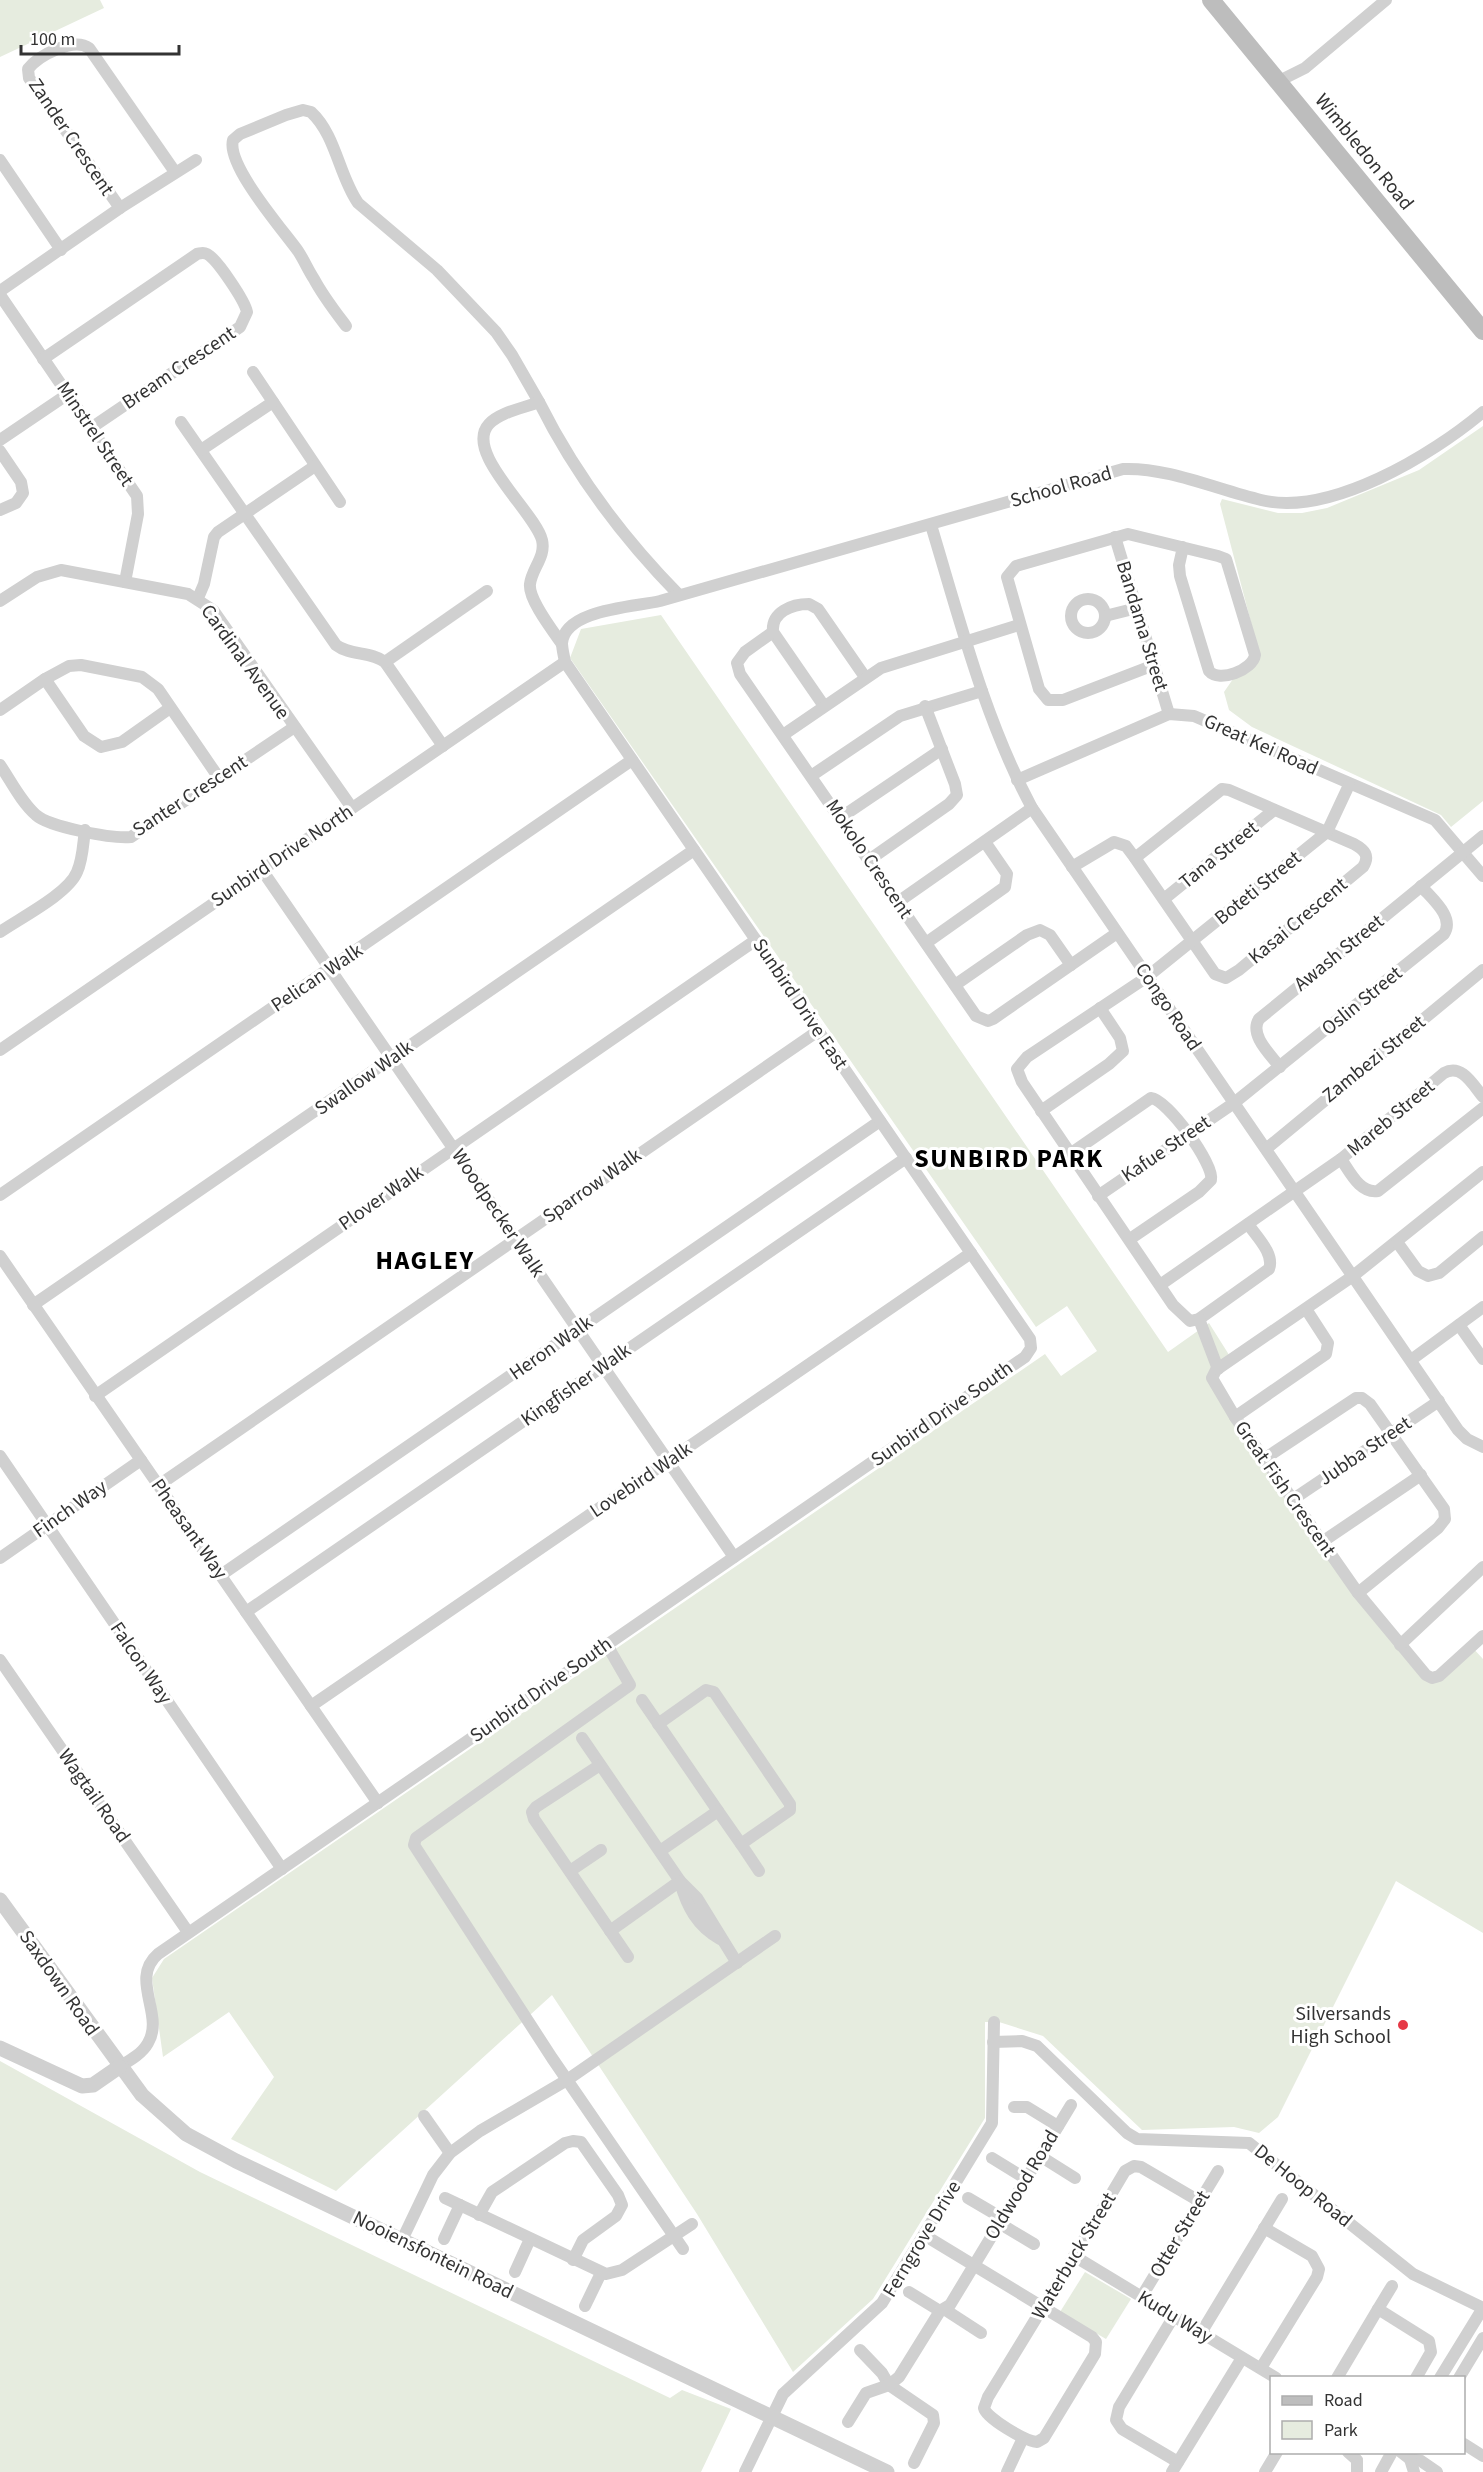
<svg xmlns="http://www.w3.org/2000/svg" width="1483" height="2472" viewBox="0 0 1483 2472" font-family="'Source Sans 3',sans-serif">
	<rect width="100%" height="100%" fill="#fff"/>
	<g fill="#e6ecdf">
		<polygon points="0,0 100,0 104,8 0,57"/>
		<polygon points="1483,426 1483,801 1451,827 1441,815 1252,727 1229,710 1224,692 1233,679 1259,653 1220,504 1222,499 1278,513 1302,513 1327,508 1419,470"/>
		<polygon points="661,615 1168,1352 1209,1323 1231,1358 1212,1374 1358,1594 1432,1679 1472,1647 1483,1659 1483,1933 1396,1881 1278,2117 1259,2133 1234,2127 1142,2130 1043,2036 999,2022 985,2022 985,2118 873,2299 793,2372 697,2214 552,1995 336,2191 231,2139 274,2077 229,2012 163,2057 152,1978 164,1959 1045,1354 1061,1376 1097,1351 1067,1306 1036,1327 570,658 581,629"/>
		<polygon points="0,2061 200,2172 670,2398 682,2390 731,2409 701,2472 0,2472"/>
		<polygon points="1085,2272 1131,2299 1106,2339 1060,2312"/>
	</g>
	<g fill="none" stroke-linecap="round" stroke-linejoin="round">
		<g stroke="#d0d0d0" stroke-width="12">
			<polyline points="1277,82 1305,68 1386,0"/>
			<polyline points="0,160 61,250"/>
			<path d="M120,208L29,78L28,69C39,55 74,37 89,48L175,172"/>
			<polyline points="0,291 120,208 196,160"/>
			<polyline points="0,295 137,496 138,514 125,582"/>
			<path d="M346,326C334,310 323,296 314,279C308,270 304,260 298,251C283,230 226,165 233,140L240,134L286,115L303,110L311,112C336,135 339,176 358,203L437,270L496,332L512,355L539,402"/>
			<path d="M43,359L197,254C202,253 203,252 207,254C217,259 245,301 247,312L240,327L91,428"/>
			<polyline points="253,372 340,502"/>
			<path d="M181,422L336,645C350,656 371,651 385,662L443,746"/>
			<polyline points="0,440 68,394"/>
			<polyline points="201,450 273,402"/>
			<polyline points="0,451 21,482 23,493 16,503 0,510"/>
			<path d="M931,525C960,621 985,720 1032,808L1458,1430L1467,1439L1483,1447"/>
			<polyline points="1115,537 1169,714"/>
			<polyline points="198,598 204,584 214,537 218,532 315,466"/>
			<circle cx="1088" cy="616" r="17"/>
			<polyline points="0,601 37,577 61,570 188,594 213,610 352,808"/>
			<polyline points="1105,616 1137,608"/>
			<polyline points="773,632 824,706"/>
			<path d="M562,644C553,631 528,599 530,584C532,568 546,557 542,540C535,512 463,452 489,424C500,412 524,408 539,402C574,472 624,539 679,595"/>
			<polyline points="385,662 487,591"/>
			<path d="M1154,665L1063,700H1048L1039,689L1007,577L1016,566L1128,534L1218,556L1226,559L1255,655C1253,670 1219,683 1209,671L1180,576L1179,565L1183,547"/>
			<path d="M865,677L818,609L809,604C792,604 771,612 773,632L745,652L737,663L740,674L976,1016L988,1021L993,1019L1117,933"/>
			<polyline points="45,679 84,736 101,747 122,742 170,708"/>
			<polyline points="0,710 45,679 69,666 81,665 142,677 158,689 219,778"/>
			<polyline points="783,735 881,668 1019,625"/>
			<path d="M0,765C11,781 21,802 36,815C49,827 113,839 131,837L293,728"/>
			<polyline points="811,776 900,716 982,691"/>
			<polyline points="1017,780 1169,714 1194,716 1435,820 1483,876"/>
			<path d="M1222,789L1229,790L1354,844C1365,850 1370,856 1363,867L1239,970L1226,978L1215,974L1135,858Z"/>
			<polyline points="840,818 942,749"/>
			<polyline points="869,860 949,804 957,795 955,784 925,706"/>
			<polyline points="1072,867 1114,842 1126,846 1135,858"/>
			<polyline points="262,870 734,1557"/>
			<polyline points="1164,899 1274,810"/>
			<polyline points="898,902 1032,808"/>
			<path d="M0,932C20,918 68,894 77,872C83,859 83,843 85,830"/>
			<polyline points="926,943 1005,887 1007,874 985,842"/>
			<polyline points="955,985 1027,935 1040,930 1050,935 1071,965"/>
			<polyline points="0,1050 565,662"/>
			<path d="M1280,1067C1270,1054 1249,1035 1259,1019L1483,836"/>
			<polyline points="1041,1111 1109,1064 1123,1051 1120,1038 1100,1008"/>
			<polyline points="1266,1149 1483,970"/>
			<path d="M1070,1154L1151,1098C1167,1099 1215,1165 1211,1180L1199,1192L1130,1239"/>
			<path d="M1341,1159C1350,1172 1360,1194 1378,1191L1483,1108"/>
			<polyline points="1483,1172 1353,1276 1216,1370 1212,1378 1235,1417 1358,1593 1426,1675 1432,1678 1439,1676 1483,1636"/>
			<polyline points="0,1195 632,760"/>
			<path d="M1098,1196L1234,1103L1444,934C1455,917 1432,899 1421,886"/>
			<path d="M1248,1224C1256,1236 1275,1254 1269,1269L1199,1319L1190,1321L1173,1305L1022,1082L1017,1069L1027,1057L1147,977L1327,832L1349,785"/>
			<polyline points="1397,1242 1418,1271 1428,1276 1439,1273 1483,1237"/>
			<polyline points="0,1256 378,1803"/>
			<path d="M1160,1285L1341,1159L1444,1073C1462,1063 1473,1085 1483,1097"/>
			<polyline points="33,1305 694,850"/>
			<polyline points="1199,1319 1218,1369"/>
			<polyline points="1459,1325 1483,1359"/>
			<polyline points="1411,1360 1483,1307"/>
			<polyline points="95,1396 756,940"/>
			<polyline points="1235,1417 1326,1354 1328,1343 1306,1309"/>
			<polyline points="0,1456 282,1869"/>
			<polyline points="1264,1459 1356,1398 1362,1398 1370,1404 1444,1509 1445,1519 1438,1528 1358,1593"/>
			<polyline points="159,1485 818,1031"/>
			<polyline points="1292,1500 1439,1401"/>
			<polyline points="1322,1542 1421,1475"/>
			<polyline points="0,1558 141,1460"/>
			<polyline points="221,1575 880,1121"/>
			<polyline points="246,1612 906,1158"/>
			<polyline points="607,1645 630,1685 416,1838 414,1845 552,2058 683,2249"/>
			<polyline points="1400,1645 1483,1567"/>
			<polyline points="0,1660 188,1932"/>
			<polyline points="642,1700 718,1811"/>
			<polyline points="311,1706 971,1253"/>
			<polyline points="658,1724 706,1690 714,1692 790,1804 790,1810 741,1844 718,1811 660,1851"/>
			<polyline points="582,1738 680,1881 610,1931"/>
			<polyline points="600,1765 536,1807 532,1812 534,1819 628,1957"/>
			<polyline points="741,1844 759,1871"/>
			<polyline points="570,1871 601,1850"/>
			<polyline points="680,1881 697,1898 737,1963"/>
			<path d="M680,1882C687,1907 697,1926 720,1939"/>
			<polyline points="993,2042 1022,2041 1037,2046 1127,2133 1137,2139 1249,2143 1413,2274 1483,2308"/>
			<path d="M119,2067C129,2061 142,2054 148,2043C165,2015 129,1979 158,1954L971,1394L1025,1357L1031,1348L1030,1339L565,662C564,656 562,649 562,643C565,609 635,607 660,601L1123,469C1167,467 1218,490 1261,500C1330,517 1432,455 1483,412"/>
			<polyline points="1014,2107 1027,2107 1058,2126"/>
			<polyline points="424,2116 450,2153"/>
			<polyline points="1040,2156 1075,2178"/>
			<polyline points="992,2158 1026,2179"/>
			<polyline points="445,2198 606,2274 622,2270 692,2224"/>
			<polyline points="968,2198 1002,2218"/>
			<polyline points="479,2215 492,2192 565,2143 573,2141 581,2142 618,2195 622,2205 616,2216 583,2240 573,2260"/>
			<polyline points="999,2223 1034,2244"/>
			<path d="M924,2235L1092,2337L1096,2342L1095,2354L1044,2438L1037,2442C1025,2441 986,2418 984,2408L988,2397C1034,2322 1080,2247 1125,2171L1134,2166L1141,2167L1199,2201"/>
			<polyline points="444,2239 460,2205"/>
			<polyline points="402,2240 433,2175 450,2153 480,2131 567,2080 775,1936"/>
			<polyline points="1074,2256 1276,2378"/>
			<polyline points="515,2272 530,2239"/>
			<polyline points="909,2292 940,2311"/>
			<polyline points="1142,2296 1218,2171"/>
			<polyline points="585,2306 601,2273"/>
			<polyline points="944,2309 981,2333"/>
			<polyline points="1378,2309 1392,2286"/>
			<polyline points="1174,2316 1119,2407 1116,2420 1122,2429 1178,2462"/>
			<polyline points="1201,2333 1282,2199"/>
			<polyline points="860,2350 882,2373 889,2385 933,2415 934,2423 914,2463"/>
			<polyline points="1261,2368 1317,2277 1319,2269 1312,2256 1264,2228"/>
			<polyline points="1337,2378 1378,2309 1429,2341 1431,2352 1416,2378"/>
			<polyline points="1440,2378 1483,2308"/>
			<polyline points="1459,2378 1483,2338"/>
			<polyline points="848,2422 866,2393 889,2385 899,2377 940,2311 950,2305 1071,2105"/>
			<polyline points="1464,2444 1483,2456"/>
			<polyline points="1348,2452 1357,2460 1357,2472"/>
			<polyline points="1401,2452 1410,2459 1421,2461 1437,2472"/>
			<polyline points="1410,2459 1414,2472"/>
			<polyline points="745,2472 783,2394 882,2303 992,2123 994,2022"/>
			<polyline points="1007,2472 1023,2438"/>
			<polyline points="1172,2472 1242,2358"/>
			<polyline points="1265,2472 1277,2452"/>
			<polyline points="1381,2472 1392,2452"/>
		</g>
		<g stroke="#d0d0d0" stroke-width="15">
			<polyline points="0,1900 142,2095 186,2134 236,2161 887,2472"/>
			<polyline points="0,2048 82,2086 93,2085 119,2067"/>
		</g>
		<polyline stroke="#bdbdbd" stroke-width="18" points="1211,0 1483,331"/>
	</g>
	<circle fill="#e63946" stroke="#fff" stroke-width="2" cx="1403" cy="2025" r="6"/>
	<g text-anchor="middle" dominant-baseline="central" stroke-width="6" stroke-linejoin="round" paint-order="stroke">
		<g font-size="20" fill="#333" stroke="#fff">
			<text transform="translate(71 137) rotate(56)">Zander Crescent</text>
			<text transform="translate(1364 152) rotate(51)">Wimbledon Road</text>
			<text transform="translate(179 368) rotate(-34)">Bream Crescent</text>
			<text transform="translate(95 434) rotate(56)">Minstrel Street</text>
			<text transform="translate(1061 487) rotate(-16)">School Road</text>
			<text transform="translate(1142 626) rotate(73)">Bandama Street</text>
			<text transform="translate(245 662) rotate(54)">Cardinal Avenue</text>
			<text transform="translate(1261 745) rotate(24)">Great Kei Road</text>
			<text transform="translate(190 796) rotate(-33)">Santer Crescent</text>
			<text transform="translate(1219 855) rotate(-39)">Tana Street</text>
			<text transform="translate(282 856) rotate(-34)">Sunbird Drive North</text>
			<text transform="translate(869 859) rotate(56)">Mokolo Crescent</text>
			<text transform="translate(1258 888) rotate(-39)">Boteti Street</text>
			<text transform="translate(1298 921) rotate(-40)">Kasai Crescent</text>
			<text transform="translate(1339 953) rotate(-39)">Awash Street</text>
			<text transform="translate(317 978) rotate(-34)">Pelican Walk</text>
			<text transform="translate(1362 1001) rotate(-39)">Oslin Street</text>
			<text transform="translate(800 1004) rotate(56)">Sunbird Drive East</text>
			<text transform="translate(1168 1007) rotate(56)">Congo Road</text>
			<text transform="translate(1374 1059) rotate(-39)">Zambezi Street</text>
			<text transform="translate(364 1078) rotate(-35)">Swallow Walk</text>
			<text transform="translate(1391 1118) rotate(-40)">Mareb Street</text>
			<text transform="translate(1166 1149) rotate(-34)">Kafue Street</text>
			<text transform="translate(592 1186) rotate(-35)">Sparrow Walk</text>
			<text transform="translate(381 1198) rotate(-35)">Plover Walk</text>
			<text transform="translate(498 1213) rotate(56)">Woodpecker Walk</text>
			<text transform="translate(551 1348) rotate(-35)">Heron Walk</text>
			<text transform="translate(576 1385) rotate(-35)">Kingfisher Walk</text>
			<text transform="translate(942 1414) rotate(-35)">Sunbird Drive South</text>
			<text transform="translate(1365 1451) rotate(-34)">Jubba Street</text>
			<text transform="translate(641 1480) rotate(-34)">Lovebird Walk</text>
			<text transform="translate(1285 1489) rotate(55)">Great Fish Crescent</text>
			<text transform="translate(70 1509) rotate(-35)">Finch Way</text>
			<text transform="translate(189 1529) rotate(55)">Pheasant Way</text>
			<text transform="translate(141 1663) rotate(56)">Falcon Way</text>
			<text transform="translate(541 1690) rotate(-35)">Sunbird Drive South</text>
			<text transform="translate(94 1796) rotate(55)">Wagtail Road</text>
			<text transform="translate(59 1983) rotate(55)">Saxdown Road</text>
			<text transform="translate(1022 2185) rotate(-59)">Oldwood Road</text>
			<text transform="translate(1303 2186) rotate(39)">De Hoop Road</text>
			<text transform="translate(1180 2234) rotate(-59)">Otter Street</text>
			<text transform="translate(922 2239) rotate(-59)">Ferngrove Drive</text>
			<text transform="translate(433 2255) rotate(26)">Nooiensfontein Road</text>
			<text transform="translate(1074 2256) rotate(-59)">Waterbuck Street</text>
			<text transform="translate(1175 2317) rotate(31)">Kudu Way</text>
		</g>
		<g font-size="20" fill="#333" stroke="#fff" text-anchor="end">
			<text x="1391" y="2014">Silversands<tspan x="1391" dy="23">High School</tspan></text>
		</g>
		<g font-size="26" font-weight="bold" letter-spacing="1.5" fill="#000" stroke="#fff">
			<text x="1009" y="1158">SUNBIRD PARK</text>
			<text x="425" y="1260">HAGLEY</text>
		</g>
	</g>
	<rect x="1270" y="2376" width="195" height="78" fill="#ffffff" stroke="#adadad" stroke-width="1.5"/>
	<rect x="1282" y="2396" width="30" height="9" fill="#bdbdbd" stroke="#adadad" stroke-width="1.5"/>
	<text x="1324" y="2406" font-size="18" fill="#333333">Road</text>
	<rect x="1282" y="2421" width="30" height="18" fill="#e6ecdf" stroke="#adadad" stroke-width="1.5"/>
	<text x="1324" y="2436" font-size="18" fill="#333333">Park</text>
	<path d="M21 45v9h158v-9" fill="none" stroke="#333333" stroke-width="3"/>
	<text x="30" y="45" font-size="18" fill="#333333" stroke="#ffffff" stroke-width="4.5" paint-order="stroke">100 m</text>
</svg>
